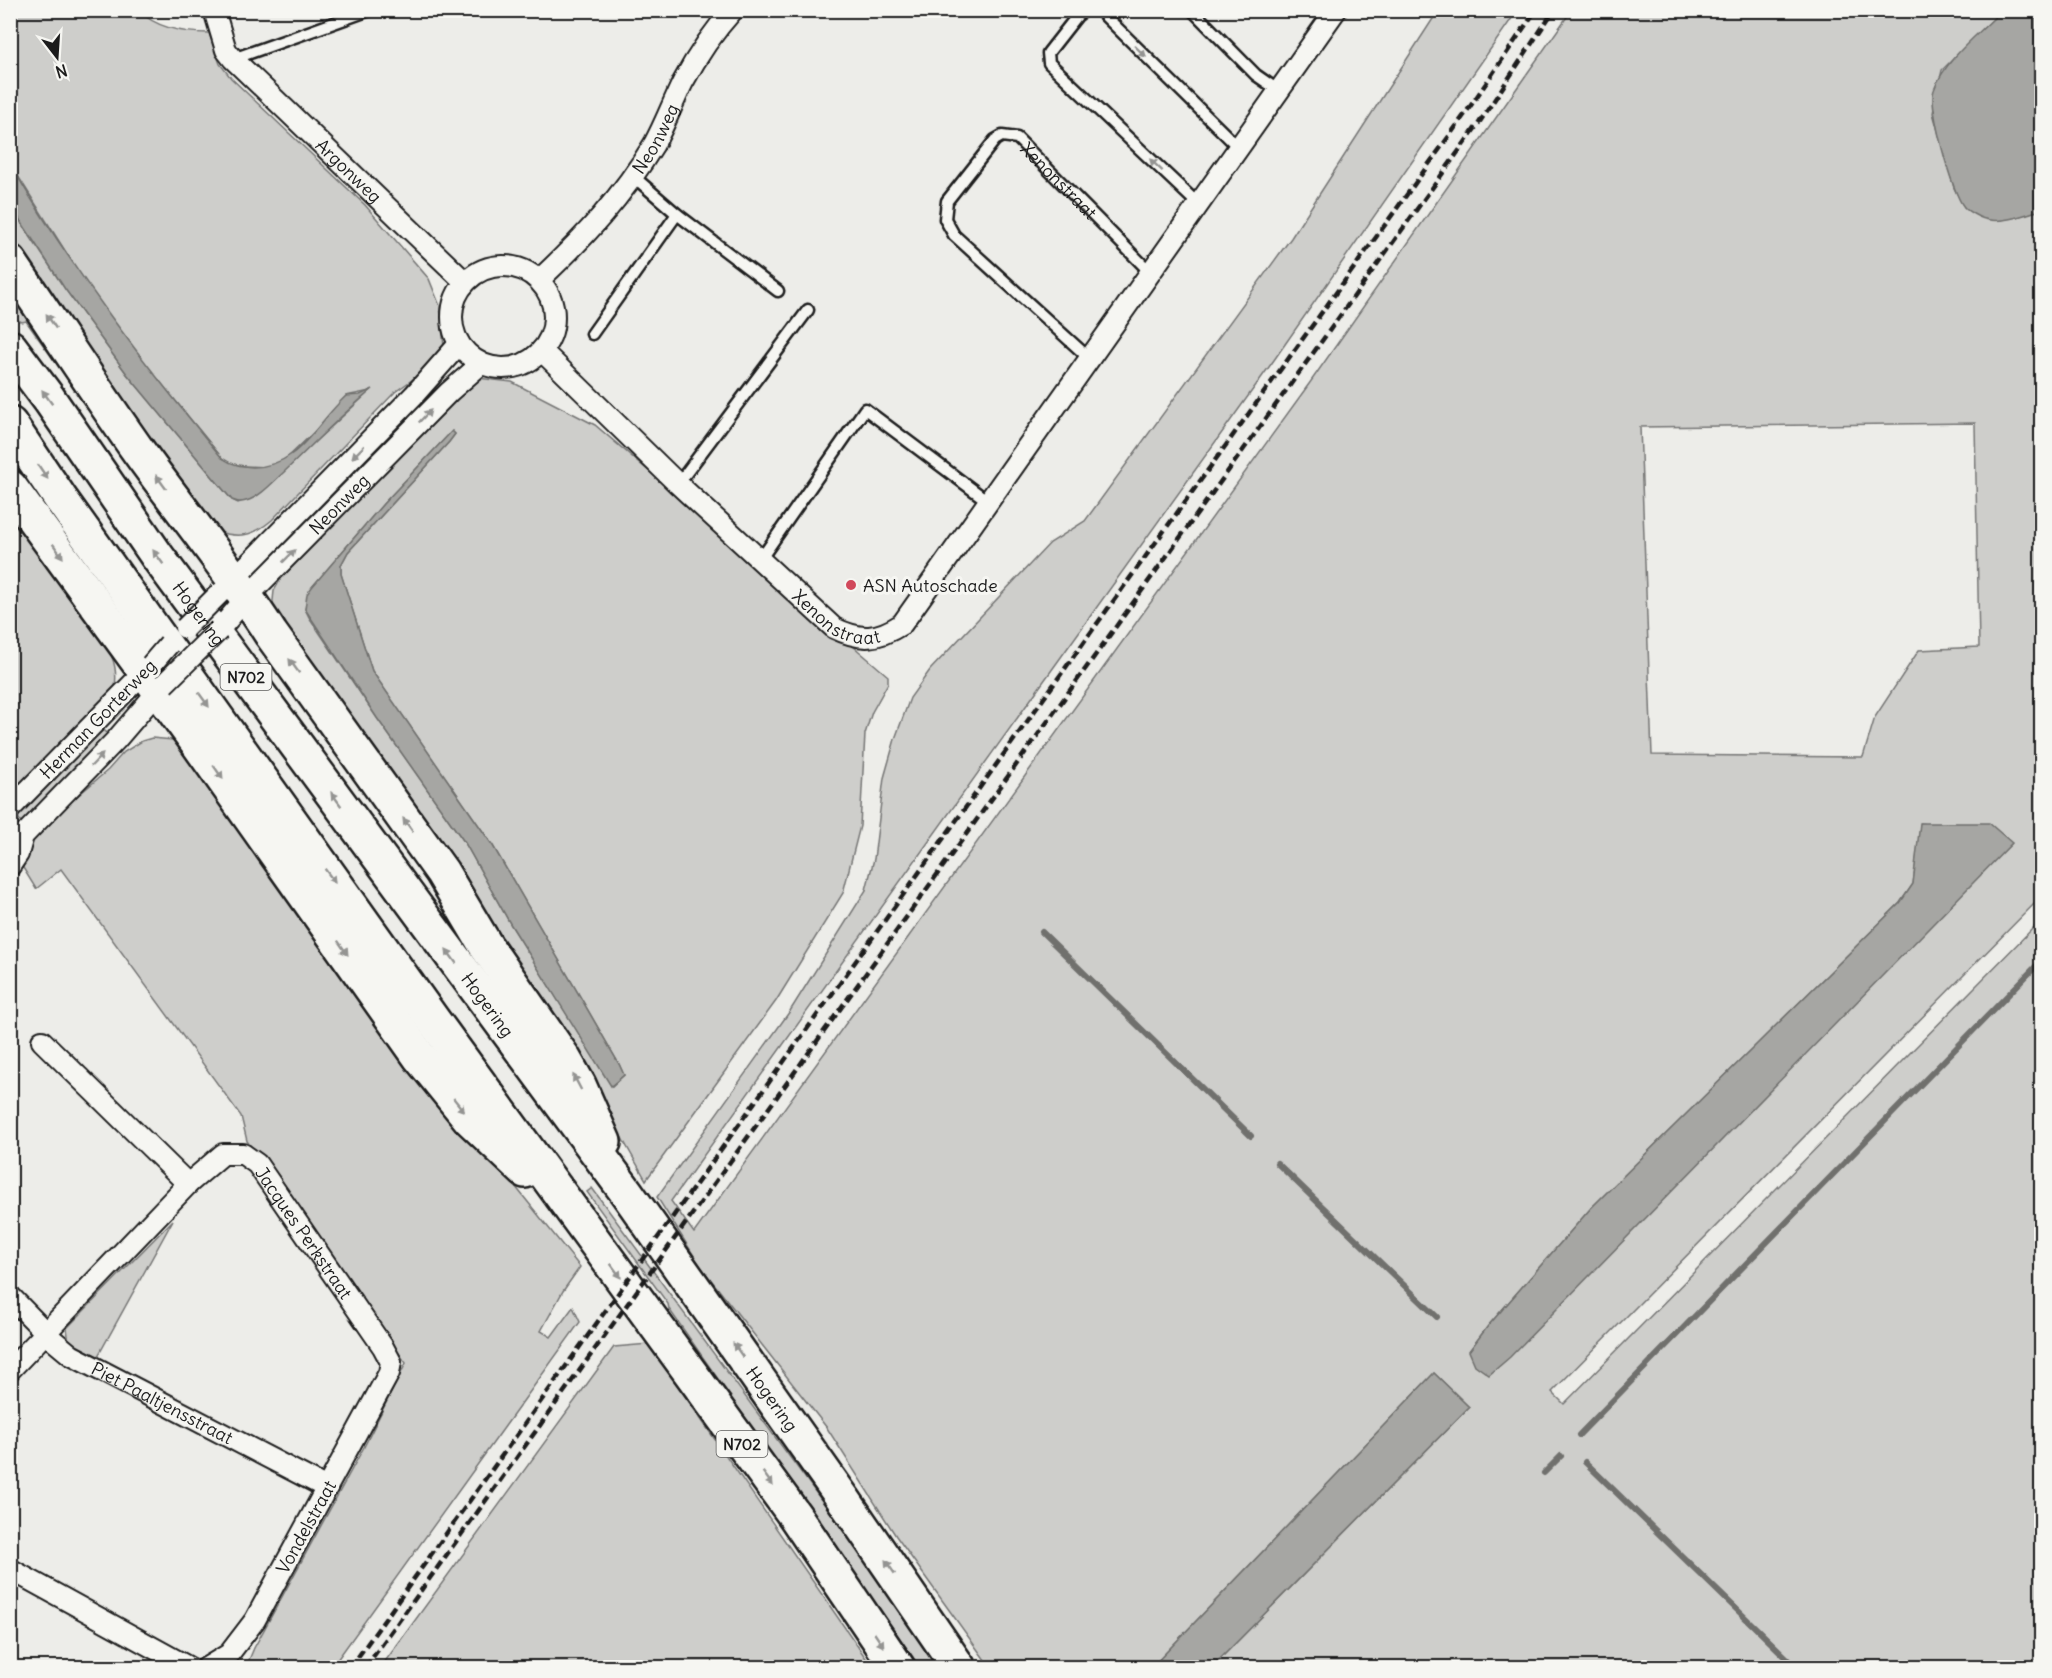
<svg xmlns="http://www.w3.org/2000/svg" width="2052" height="1678" viewBox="0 0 2052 1678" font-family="Delius,sans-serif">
	<rect width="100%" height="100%" fill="#edede9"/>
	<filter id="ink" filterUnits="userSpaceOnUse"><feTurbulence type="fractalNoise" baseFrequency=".0167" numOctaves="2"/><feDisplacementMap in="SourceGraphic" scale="12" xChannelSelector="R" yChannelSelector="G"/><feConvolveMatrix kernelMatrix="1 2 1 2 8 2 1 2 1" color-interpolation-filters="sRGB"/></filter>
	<g filter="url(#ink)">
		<g fill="#cececb" stroke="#757574" stroke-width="1.5" fill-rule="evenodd">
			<path d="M11,11H139C157,28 185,33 209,33L220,64L231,78L365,205L429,279L440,306L444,347L430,367L395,392L272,520C252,537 238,539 213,530L11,250L10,206L65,289L127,374L232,500L238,503L256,496L370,391L346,396L314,432L284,461L266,467L245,466L231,464L222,458L143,361L88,287L11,165Z"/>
			<path d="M1438,11H1517L1274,360L671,1201L694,1233L1309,384L1571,11H2001L1942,70L1933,113L1954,188L1964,207L2002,220L2041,210V897L1552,1392L1564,1404L2041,920V1667H1212L1469,1407L1434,1373L1152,1667H990L896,1536L827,1428L701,1267L657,1197L790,1011L866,890L874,859L884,778L895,739L910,698L930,670L1050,543L1085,521L1291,238ZM1975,423L1979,647L1919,650L1875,717L1863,757L1652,755L1640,427ZM1921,823L2011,844L1469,1351L1488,1326L1591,1208L1900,903L1913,884Z"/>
			<polygon points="10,277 141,482 26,321 22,322 11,317"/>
			<path d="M477,378L512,382L595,425L888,676V683L872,712L865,734L860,826L843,893L776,1001L646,1180L607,1112L272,610L274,591L284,573L407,447ZM452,431L455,434L449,442L348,552L341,565V574L372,671L493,846L619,1064L624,1075L612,1086L511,925L465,843L377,718L309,617L305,609L312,587L383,504Z"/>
			<polygon points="432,389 437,395 311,526 305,519"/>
			<path d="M10,514L107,647C115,661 117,672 115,688L10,799Z"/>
			<polygon points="104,730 109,735 25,822 21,822 15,814 77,751"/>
			<polygon points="152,738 173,740 181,744 495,1161 580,1267 563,1291 541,1331 551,1337 573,1307 580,1322 332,1667 246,1667 254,1648 364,1447 406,1363 247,1141 241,1116 61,869 36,889 20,863 42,826 108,770 124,752 142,741"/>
			<polygon points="592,1188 944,1667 920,1667 669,1309 668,1304 587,1192"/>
			<polygon points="173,1220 98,1356 69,1343 67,1328"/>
			<polygon points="649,1344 872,1667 381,1667 614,1347"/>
		</g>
		<g fill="#a6a6a3" stroke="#6f6f6d" stroke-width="1.5">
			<path d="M2001,11H2042L2041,210C2022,215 1999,226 1979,217C1975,215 1967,211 1964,207C1952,194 1928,105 1934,90C1945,59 1979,34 2001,11Z"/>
			<path d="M11,165C72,270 145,365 222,458C232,465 241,466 253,467C299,467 315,424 346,396L360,395L373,389C340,415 313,445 283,473C272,483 260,497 246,501C240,503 237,502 232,500L127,374L65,289L11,206Z"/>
			<polygon points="452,431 455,434 449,442 348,552 341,565 341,574 372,671 493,846 619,1064 624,1075 611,1086 511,925 465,843 377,718 305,609 307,594 312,587 383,504"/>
			<polygon points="1920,823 1989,823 2012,843 1510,1357 1489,1375 1475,1365 1469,1351 1488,1326 1591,1208 1900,903 1913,884"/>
			<polygon points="1434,1373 1469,1407 1212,1667 1152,1667"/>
		</g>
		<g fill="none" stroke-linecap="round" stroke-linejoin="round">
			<g stroke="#6f6f6d" stroke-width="6">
				<polyline points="1042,932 1251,1136"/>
				<polyline points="1277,1163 1437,1317"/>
				<polyline points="1579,1435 2042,960"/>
				<polyline points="1585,1462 1797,1668"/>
				<polyline points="1544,1473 1561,1456"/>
			</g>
			<defs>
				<g id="service">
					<polyline points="1085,10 1077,16 1048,53 1049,63 1199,205"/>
					<polyline points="1099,10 1239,148"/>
					<polyline points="1192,10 1256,75 1279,91"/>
					<polyline points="233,59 370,10"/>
					<polyline points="633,176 677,214 778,291"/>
					<polyline points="592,334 677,214"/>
					<path id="s1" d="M1090,359L954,235L945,219L947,201L995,140L1002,136L1017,138L1151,273"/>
					<polyline points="678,484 808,310"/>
					<polyline points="760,560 865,409 989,502"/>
				</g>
				<g id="minor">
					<path id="s2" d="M214,10L226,50L233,59L465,282"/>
					<circle cx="503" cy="317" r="51"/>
					<path id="s3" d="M539,280C584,238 622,197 654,144C665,124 673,102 683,82C697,56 713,32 733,10"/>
					<path id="s4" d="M542,351L678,484L834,628C861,641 877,640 902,624L1336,10"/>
					<polyline points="228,585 414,395 459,344"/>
					<path id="s5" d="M219,630L247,597L449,392L481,364"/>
					<polyline points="10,809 151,665"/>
					<polyline points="10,866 18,854 23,836 116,740 164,684"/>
					<polyline points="42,1041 188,1184"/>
					<path id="s6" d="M10,1296L53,1340L71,1355L327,1488"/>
					<path id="s7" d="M10,1370L188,1184L223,1154H243L257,1164L383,1347L391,1362L389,1373L255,1620L229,1654L206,1668"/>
					<polyline points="10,1569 190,1668"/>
				</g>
				<g id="trunk">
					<path d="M10,262C53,325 95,390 139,452C183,513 231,571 271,634L442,872L486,946L563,1057L579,1085L604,1142"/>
					<path id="s8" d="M10,347L49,399L157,556L627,1193L844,1500L959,1668"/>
					<polyline points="10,424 60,498 433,1020 795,1516 898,1668"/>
					<polyline points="10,487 196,741 419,1056 470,1119 525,1171"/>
				</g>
			</defs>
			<use href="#service" stroke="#1c1c1c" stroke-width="15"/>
			<use href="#minor" stroke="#1c1c1c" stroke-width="24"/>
			<use href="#trunk" stroke="#1c1c1c" stroke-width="38"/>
			<use href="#service" stroke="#f6f6f2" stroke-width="10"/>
			<use href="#minor" stroke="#f6f6f2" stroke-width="20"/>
			<use href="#trunk" stroke="#f6f6f2" stroke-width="33"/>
			<g stroke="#1c1c1c" stroke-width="4.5" stroke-dasharray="9 4.5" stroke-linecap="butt">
				<polyline points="350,1668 1099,621 1465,114 1536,10"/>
				<polyline points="365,1668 1479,123 1554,10"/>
			</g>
			<defs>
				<g id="minor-bridge">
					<polyline points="185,628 220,593"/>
					<polyline points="151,665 169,644"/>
					<polyline points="164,684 219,630"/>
				</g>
			</defs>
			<use href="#minor-bridge" stroke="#1c1c1c" stroke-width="24" stroke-linecap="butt"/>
			<use href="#minor-bridge" stroke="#f6f6f2" stroke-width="20"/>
		</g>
		<defs><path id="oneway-solid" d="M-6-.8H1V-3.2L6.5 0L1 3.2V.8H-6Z" transform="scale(1.5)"/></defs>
		<g fill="#949492">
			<use href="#oneway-solid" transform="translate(1140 51) rotate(44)"/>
			<use href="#oneway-solid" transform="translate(1156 165) rotate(-137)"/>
			<use href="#oneway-solid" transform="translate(51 321) rotate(-124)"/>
			<use href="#oneway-solid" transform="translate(47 397) rotate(-126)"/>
			<use href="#oneway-solid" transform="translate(425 416) rotate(-46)"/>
			<use href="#oneway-solid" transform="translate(358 452) rotate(135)"/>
			<use href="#oneway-solid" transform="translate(43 472) rotate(56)"/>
			<use href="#oneway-solid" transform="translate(161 482) rotate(-126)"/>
			<use href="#oneway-solid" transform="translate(58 551) rotate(54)"/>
			<use href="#oneway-solid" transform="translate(289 556) rotate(-45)"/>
			<use href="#oneway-solid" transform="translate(158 557) rotate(-126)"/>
			<use href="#oneway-solid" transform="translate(294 666) rotate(-126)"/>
			<use href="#oneway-solid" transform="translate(204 700) rotate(54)"/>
			<use href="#oneway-solid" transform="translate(97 760) rotate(-46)"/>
			<use href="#oneway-solid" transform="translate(218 772) rotate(55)"/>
			<use href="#oneway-solid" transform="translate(336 799) rotate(-126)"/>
			<use href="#oneway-solid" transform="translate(408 825) rotate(-126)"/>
			<use href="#oneway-solid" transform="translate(330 876) rotate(54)"/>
			<use href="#oneway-solid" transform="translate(343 948) rotate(55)"/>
			<use href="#oneway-solid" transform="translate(451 956) rotate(-126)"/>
			<use href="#oneway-solid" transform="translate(577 1082) rotate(-118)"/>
			<use href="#oneway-solid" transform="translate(459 1105) rotate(51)"/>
			<use href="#oneway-solid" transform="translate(616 1271) rotate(54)"/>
			<use href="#oneway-solid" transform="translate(738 1350) rotate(-125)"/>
			<use href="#oneway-solid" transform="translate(768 1479) rotate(54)"/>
			<use href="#oneway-solid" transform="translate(890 1567) rotate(-125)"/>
			<use href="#oneway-solid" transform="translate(879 1640) rotate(56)"/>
		</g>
	</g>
	<circle fill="#d1495b" stroke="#f6f6f2" stroke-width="2" cx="851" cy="585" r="6"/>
	<g text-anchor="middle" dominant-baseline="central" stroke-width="6" stroke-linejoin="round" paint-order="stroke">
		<g fill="#f6f6f2" stroke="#5d5d5c" stroke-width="1.5">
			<rect x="220.5" y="664" width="51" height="26" rx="4.5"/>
			<rect x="716.5" y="1431" width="51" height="26" rx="4.5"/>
		</g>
		<g font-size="16" font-weight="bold" fill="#1c1c1c">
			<text x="246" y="677">N702</text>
			<text x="742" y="1444">N702</text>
		</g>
		<g font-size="18" fill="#1c1c1c" stroke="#f6f6f2">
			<text stroke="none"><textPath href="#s3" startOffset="184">Neonweg</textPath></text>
			<text stroke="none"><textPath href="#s2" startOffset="214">Argonweg</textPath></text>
			<text stroke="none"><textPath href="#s1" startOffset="381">Xenonstraat</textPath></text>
			<text stroke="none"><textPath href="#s5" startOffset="174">Neonweg</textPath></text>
			<text stroke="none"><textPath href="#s4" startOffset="400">Xenonstraat</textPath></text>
			<text stroke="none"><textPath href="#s8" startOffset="327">Hogering</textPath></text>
			<text transform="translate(98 719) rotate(-46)">Herman Gorterweg</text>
			<text stroke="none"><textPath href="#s8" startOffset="813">Hogering</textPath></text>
			<text stroke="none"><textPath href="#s7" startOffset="424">Jacques Perkstraat</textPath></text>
			<text stroke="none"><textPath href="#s8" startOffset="1299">Hogering</textPath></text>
			<text stroke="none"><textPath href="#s6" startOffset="188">Piet Paaltjensstraat</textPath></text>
			<text transform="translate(306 1527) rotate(-61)">Vondelstraat</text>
		</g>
		<g font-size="18" fill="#1c1c1c" stroke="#f6f6f2" text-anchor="start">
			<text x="863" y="585">ASN Autoschade</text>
		</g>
	</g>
	<rect width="2052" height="1678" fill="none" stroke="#f6f6f2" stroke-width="36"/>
	<rect x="18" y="18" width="2016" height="1642" fill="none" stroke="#1c1c1c" stroke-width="2" filter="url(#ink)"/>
	<g transform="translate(57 57) rotate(163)" stroke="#f6f6f2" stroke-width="4.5" paint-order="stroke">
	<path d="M0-4.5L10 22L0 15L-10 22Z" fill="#1c1c1c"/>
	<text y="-9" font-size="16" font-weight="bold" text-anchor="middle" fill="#1c1c1c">N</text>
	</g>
</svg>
